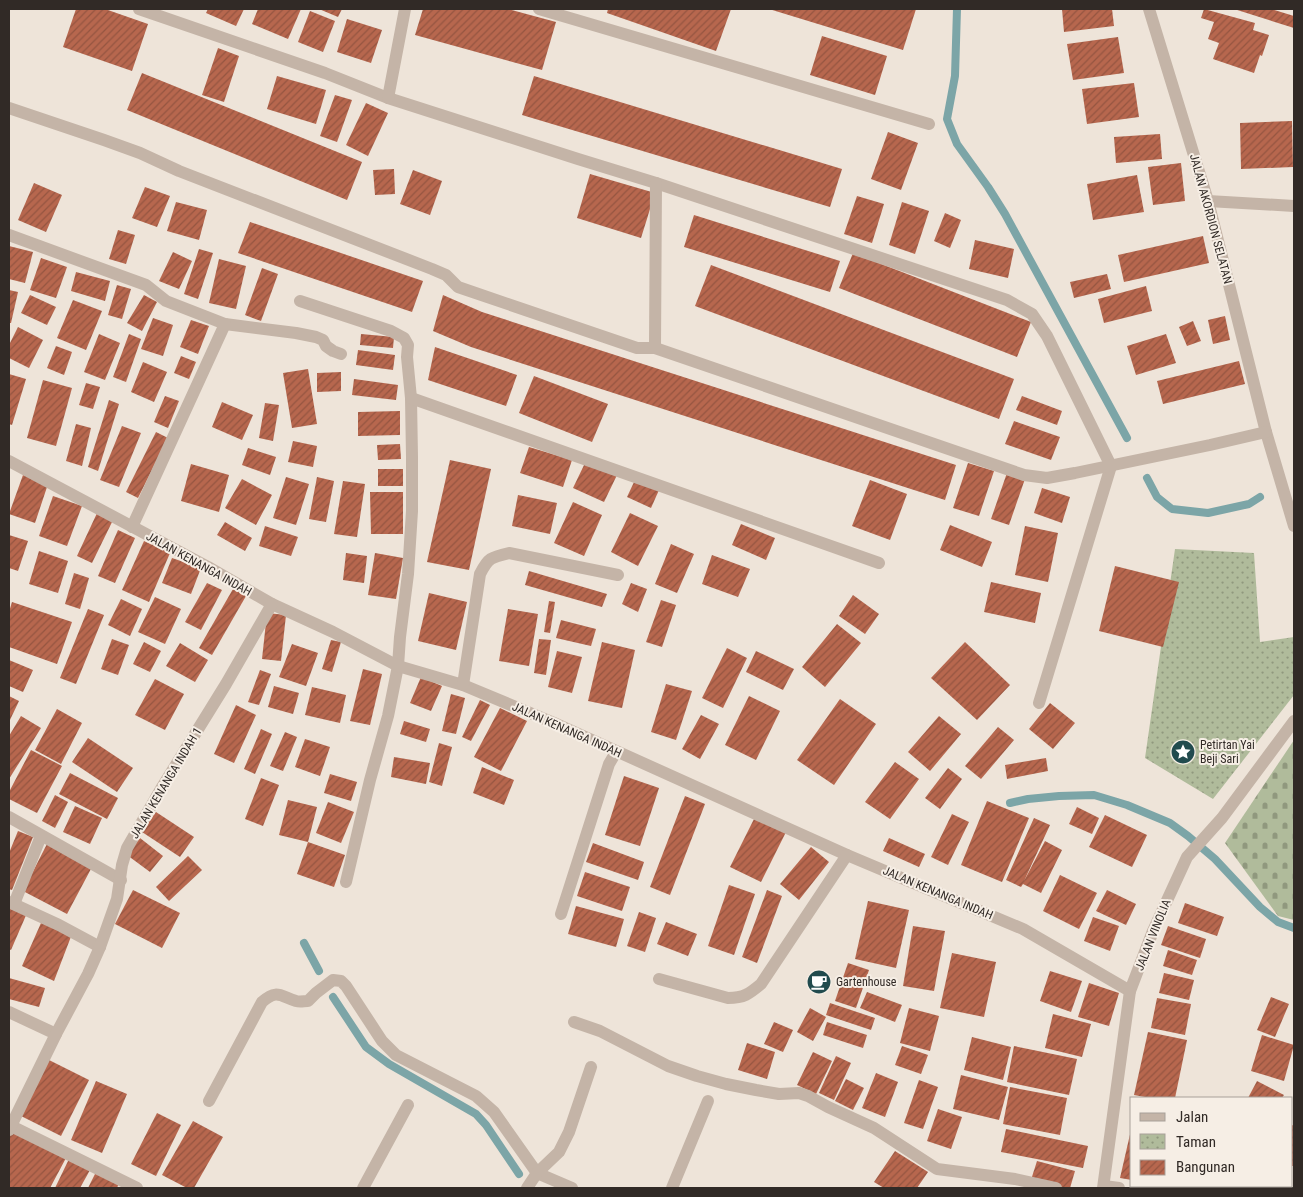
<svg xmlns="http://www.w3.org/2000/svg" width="1303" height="1197" viewBox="0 0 1303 1197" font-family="'Roboto Condensed',sans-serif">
	<defs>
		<pattern id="cemetery-stones" width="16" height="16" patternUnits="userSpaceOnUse" patternTransform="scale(1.25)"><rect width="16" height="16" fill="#b0bb9b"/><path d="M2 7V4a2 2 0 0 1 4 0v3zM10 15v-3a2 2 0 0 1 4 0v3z" fill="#90987e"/></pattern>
		<pattern id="park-dots" width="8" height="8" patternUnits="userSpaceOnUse" patternTransform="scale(1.25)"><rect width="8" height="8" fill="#b0bb9b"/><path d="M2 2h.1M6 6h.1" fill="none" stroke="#90987e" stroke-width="1.8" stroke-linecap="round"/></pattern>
		<pattern id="building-hatch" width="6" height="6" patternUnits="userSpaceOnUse" patternTransform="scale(1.25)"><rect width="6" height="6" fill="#b7674e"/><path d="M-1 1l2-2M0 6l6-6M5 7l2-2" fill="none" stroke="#955541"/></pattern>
	</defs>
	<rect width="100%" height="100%" fill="#eee4d9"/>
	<polygon fill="url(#cemetery-stones)" points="1294,740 1294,920 1278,916 1225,843"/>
	<polygon fill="url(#park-dots)" points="1175,549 1254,553 1260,642 1294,637 1294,695 1213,799 1145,758"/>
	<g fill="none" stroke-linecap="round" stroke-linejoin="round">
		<g stroke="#7ca5a7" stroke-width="8">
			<polyline points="957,9 955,76 947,119 957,144 988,187 1005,214 1127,438"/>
			<polyline points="1147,478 1157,497 1172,509 1208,513 1249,504 1260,497"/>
			<polyline points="1010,803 1028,799 1059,796 1094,795 1127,805 1170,823 1188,836 1215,859 1260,907 1278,922 1294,928"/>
			<polyline points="304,943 319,971"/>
			<polyline points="333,997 366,1047 389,1064 476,1114 486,1125 519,1174"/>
		</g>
	</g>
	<g fill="url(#building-hatch)">
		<polygon points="76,9 105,9 148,24 132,71 63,47"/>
		<polygon points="208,9 244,9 236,26 206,13"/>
		<polygon points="258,9 301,9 288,39 252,24"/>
		<polygon points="319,9 342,9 338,17"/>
		<polygon points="423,9 508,9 556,22 542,70 415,35"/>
		<polygon points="608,9 731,9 716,51 607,13"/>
		<polygon points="769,9 916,9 903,50"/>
		<polygon points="1062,9 1112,9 1114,26 1064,32"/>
		<polygon points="1204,9 1255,23 1253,30 1269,35 1262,56 1260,55 1254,73 1213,59 1219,43 1208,39 1214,22 1201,18"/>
		<polygon points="1234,9 1271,9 1294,16 1294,28"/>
		<polygon points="310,11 335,21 323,52 298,42"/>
		<polygon points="347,19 382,30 371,63 337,52"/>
		<polygon points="822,36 887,56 875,95 810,75"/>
		<polygon points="1118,37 1124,73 1073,80 1067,44"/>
		<polygon points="218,48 239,56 224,102 202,95"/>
		<polygon points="142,73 362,162 347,200 127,110"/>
		<polygon points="277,76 326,90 316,124 267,109"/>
		<polygon points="534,76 842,169 830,207 522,115"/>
		<polygon points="1134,83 1139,117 1087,124 1082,89"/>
		<polygon points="335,95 352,100 337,142 320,136"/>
		<polygon points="366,103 388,113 368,156 346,145"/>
		<polygon points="1292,121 1293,167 1241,169 1240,123"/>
		<polygon points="888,132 918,143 901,190 871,179"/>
		<polygon points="1160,134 1162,159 1116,163 1114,137"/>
		<polygon points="1181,163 1185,201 1153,205 1148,167"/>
		<polygon points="394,169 395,194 375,195 373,170"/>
		<polygon points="413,170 442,181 430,215 400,204"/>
		<polygon points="590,174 655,193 641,238 577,218"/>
		<polygon points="1137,175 1144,212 1093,220 1087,184"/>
		<polygon points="34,183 62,195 46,232 18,220"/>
		<polygon points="145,187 170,196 157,227 132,218"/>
		<polygon points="857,196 884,204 872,243 844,234"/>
		<polygon points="176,202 207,210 199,240 167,231"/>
		<polygon points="902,202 929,211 915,254 889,245"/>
		<polygon points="945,213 961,220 950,248 934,241"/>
		<polygon points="694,215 840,261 830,292 684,247"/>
		<polygon points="250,222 423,281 412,312 238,253"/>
		<polygon points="118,230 135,235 126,264 109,259"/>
		<polygon points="1203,236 1209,263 1124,282 1118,255"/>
		<polygon points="975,240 1014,249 1008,278 969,269"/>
		<polygon points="9,246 33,252 25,283 9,279"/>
		<polygon points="199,249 213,253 198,299 184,294"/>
		<polygon points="173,252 192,261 179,289 159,281"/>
		<polygon points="853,253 1031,322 1017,357 839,288"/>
		<polygon points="41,258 67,267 56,298 30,290"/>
		<polygon points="219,259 246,266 236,309 209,303"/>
		<polygon points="711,265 1014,379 999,419 695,306"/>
		<polygon points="262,268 278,274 261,321 245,315"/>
		<polygon points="76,272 110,281 105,301 71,291"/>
		<polygon points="1107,274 1111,289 1074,298 1070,282"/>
		<polygon points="117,285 131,289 122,319 108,315"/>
		<polygon points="1146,286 1152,311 1104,323 1098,299"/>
		<polygon points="9,290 18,292 11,323 9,323"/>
		<polygon points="30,295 56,307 47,325 21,313"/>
		<polygon points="144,295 157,302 142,331 127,323"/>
		<polygon points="443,295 482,312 956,465 945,500 471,347 433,331"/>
		<polygon points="73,300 102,311 86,350 57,338"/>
		<polygon points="1225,316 1230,340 1213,344 1208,320"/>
		<polygon points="153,318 173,325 163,356 141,349"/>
		<polygon points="191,320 209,326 198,354 180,347"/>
		<polygon points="1193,321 1201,341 1187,346 1179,327"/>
		<polygon points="18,327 43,340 29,368 9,358 9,345"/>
		<polygon points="99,334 120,343 105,380 84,372"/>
		<polygon points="129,334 141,339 126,382 113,377"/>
		<polygon points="361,334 394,337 393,348 360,345"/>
		<polygon points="1166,334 1176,363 1136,375 1127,346"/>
		<polygon points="56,346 72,352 64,375 47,368"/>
		<polygon points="435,347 517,375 506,406 428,380"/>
		<polygon points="358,350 395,355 393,370 356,365"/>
		<polygon points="181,356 196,362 189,379 174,373"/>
		<polygon points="1239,361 1245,384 1163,404 1157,381"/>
		<polygon points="143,362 167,372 154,402 131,392"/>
		<polygon points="308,369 317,424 292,428 283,373"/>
		<polygon points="341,372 341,391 317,392 317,373"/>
		<polygon points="9,374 26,379 12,425 9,424"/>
		<polygon points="534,376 608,404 592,442 519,413"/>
		<polygon points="354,379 398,385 396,400 352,395"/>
		<polygon points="43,380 72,388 56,446 27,438"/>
		<polygon points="86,383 100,387 93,409 79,405"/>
		<polygon points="165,396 179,401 168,428 154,422"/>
		<polygon points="1022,396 1062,411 1057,425 1016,410"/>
		<polygon points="109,400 119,404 98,471 88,467"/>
		<polygon points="222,402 253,415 242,440 212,427"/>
		<polygon points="265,403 279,405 273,441 259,438"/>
		<polygon points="400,411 400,435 358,436 358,412"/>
		<polygon points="1014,421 1060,437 1051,460 1005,444"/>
		<polygon points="76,424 91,428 82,466 66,461"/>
		<polygon points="122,426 141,433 119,487 100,480"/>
		<polygon points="156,432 168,438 138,498 126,492"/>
		<polygon points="293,441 317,446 313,467 288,462"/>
		<polygon points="400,444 401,459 378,460 377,445"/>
		<polygon points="529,447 572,460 563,487 520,473"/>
		<polygon points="248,448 276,457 270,475 242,465"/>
		<polygon points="450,460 491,469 469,570 427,562"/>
		<polygon points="586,461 617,475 604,502 573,488"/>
		<polygon points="968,463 994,471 979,516 953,508"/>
		<polygon points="191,464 229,475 219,512 181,501"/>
		<rect x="378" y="469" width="25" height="17"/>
		<polygon points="1008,470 1026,476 1009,525 991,519"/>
		<polygon points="23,475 48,484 35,523 9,514"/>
		<polygon points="286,477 309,484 296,525 273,518"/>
		<polygon points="317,477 334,481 326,522 309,519"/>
		<polygon points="242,479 272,495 256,525 225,508"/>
		<polygon points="635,480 659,490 651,508 627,497"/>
		<polygon points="870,480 907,494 890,540 852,526"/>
		<polygon points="343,481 365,484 357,537 334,534"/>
		<polygon points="1042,488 1070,497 1062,523 1034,513"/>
		<polygon points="370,492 403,492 403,534 371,534"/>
		<polygon points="518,495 557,503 550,534 512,526"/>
		<polygon points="53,496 82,506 67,546 39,536"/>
		<polygon points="573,502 602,515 584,556 554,543"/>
		<polygon points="98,511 114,518 92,563 77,556"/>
		<polygon points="630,513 658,526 638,566 611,552"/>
		<polygon points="225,522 252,538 245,551 217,535"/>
		<polygon points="741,524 775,538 766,560 732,545"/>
		<polygon points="950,525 992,542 982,567 940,550"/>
		<polygon points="265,526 298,537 291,556 259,546"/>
		<polygon points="1025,526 1058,533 1048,582 1015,575"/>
		<polygon points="118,530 135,538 115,583 98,576"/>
		<polygon points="9,535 28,541 18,571 9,568"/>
		<polygon points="144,541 170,553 149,602 122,590"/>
		<polygon points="671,544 694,554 677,593 655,584"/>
		<polygon points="39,551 68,561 58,593 29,584"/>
		<polygon points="346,553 367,556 364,583 343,580"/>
		<polygon points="375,553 403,558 396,599 368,595"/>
		<polygon points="712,555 750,569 738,597 702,584"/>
		<polygon points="172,558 201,568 191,594 162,583"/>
		<polygon points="1115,566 1179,582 1163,647 1099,631"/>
		<polygon points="529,571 607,594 602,607 525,585"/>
		<polygon points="74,573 89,578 80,609 65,604"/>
		<polygon points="991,582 1041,593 1035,623 984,612"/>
		<polygon points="207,583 222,590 201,630 185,622"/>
		<polygon points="631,583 647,589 638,612 622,604"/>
		<polygon points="233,589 246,596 212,655 199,648"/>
		<polygon points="429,593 467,602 456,650 418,641"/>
		<polygon points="853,595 879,614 865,634 839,616"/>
		<polygon points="155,597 181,609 165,644 138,632"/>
		<polygon points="121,599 142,609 130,636 108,625"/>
		<polygon points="661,600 676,605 662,647 646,642"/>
		<polygon points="549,601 555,602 550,633 544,632"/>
		<polygon points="12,602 72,622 57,664 9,647 9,612"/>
		<polygon points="88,609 104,615 76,684 60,678"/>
		<polygon points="508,609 538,614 529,666 499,661"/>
		<polygon points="267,613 286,615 281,661 262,659"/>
		<polygon points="561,620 596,629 591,646 556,638"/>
		<polygon points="837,624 861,643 825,687 802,667"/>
		<polygon points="112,639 129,645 118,675 101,669"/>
		<polygon points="539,639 551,640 546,675 534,673"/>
		<polygon points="331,640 341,642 332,672 322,669"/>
		<polygon points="144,642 161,651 150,672 133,664"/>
		<polygon points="602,642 635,650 622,708 588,701"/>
		<polygon points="965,642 1010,685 977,720 931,678"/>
		<polygon points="180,643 208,660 195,682 166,666"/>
		<polygon points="292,644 318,653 306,686 279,677"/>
		<polygon points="727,648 747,658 723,708 702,698"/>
		<polygon points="557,651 582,657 572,693 548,687"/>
		<polygon points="756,651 794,669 783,690 746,672"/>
		<polygon points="9,660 33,670 23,692 9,686"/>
		<polygon points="363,669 382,674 370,725 350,721"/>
		<polygon points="260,670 271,674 259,705 248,702"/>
		<polygon points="421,677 442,686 431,711 410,703"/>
		<polygon points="155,679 184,694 165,730 135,715"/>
		<polygon points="666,684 692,691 676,740 651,732"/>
		<polygon points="274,686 299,693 293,714 268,707"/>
		<polygon points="312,687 346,695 340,723 305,715"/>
		<polygon points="451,694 465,698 456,734 442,731"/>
		<polygon points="9,696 19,701 9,722"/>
		<polygon points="749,696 780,711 756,760 725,745"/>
		<polygon points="840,699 876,724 834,785 797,760"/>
		<polygon points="480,700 490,705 471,741 462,737"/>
		<polygon points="1050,703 1075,723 1053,749 1029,729"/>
		<polygon points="236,705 256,715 234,763 214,754"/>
		<polygon points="500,708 527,721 501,771 474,757"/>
		<polygon points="57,709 82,723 61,764 35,750"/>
		<polygon points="701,715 719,724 700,759 682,749"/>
		<polygon points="21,716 41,728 9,779 9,736"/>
		<polygon points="939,716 961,734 930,771 908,752"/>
		<polygon points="404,721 430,729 426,742 400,734"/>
		<polygon points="998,727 1014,740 981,779 965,766"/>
		<polygon points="261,729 272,734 255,774 244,769"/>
		<polygon points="285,732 297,737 283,771 270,766"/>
		<polygon points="88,738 133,768 117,792 72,762"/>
		<polygon points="305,739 330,747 320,776 295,767"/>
		<polygon points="439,743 452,747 442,786 429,782"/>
		<polygon points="31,750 62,766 37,813 9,799 9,792"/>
		<polygon points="394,757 430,763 426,784 391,777"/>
		<polygon points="1046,758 1048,771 1007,779 1005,765"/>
		<polygon points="895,762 919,779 890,819 865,802"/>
		<polygon points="482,767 514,780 504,805 473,793"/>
		<polygon points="948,768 962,779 940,809 925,798"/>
		<polygon points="70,773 118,798 107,819 59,794"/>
		<polygon points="330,774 357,782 351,801 324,793"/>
		<polygon points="624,776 659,788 640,846 605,835"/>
		<polygon points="261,778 279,785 263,826 245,819"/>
		<polygon points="55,795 68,802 55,828 42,821"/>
		<polygon points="685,796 705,804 670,895 650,887"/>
		<polygon points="288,800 317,807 308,842 345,855 334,887 297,874 308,842 279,835"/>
		<polygon points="987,801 1029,818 1002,882 961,865"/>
		<polygon points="328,802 354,812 341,843 316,833"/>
		<polygon points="75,806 102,818 90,844 63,832"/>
		<polygon points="1077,807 1099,818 1092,834 1069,824"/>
		<polygon points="156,812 194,837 180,857 142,832"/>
		<polygon points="952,814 969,822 948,865 931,857"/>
		<polygon points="1105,815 1147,835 1132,867 1089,847"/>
		<polygon points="755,817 786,832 761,882 730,867"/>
		<polygon points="1034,818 1050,825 1024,881 1045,841 1062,850 1041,893 1023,884 1021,887 1006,880"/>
		<polygon points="18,831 33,837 12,890 9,889 9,853"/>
		<polygon points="140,838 163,856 150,872 127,855"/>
		<polygon points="889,838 925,854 919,867 883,851"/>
		<polygon points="593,843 644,862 638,880 586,862"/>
		<polygon points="47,844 92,867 67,914 23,891"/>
		<polygon points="811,847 829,862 799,900 780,884"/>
		<polygon points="188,856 202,870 169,901 156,887"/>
		<polygon points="585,872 630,887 622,911 577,896"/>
		<polygon points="1060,875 1097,893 1079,929 1043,911"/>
		<polygon points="729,885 755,894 734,955 708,946"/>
		<polygon points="133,890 180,913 162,948 115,924"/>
		<polygon points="767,890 782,896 757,963 742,957"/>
		<polygon points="1107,890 1136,904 1126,925 1096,911"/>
		<polygon points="868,901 909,910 896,968 855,959"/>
		<polygon points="1185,903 1224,917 1217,936 1178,923"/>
		<polygon points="10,905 27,913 11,950 9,949 9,909"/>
		<polygon points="576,906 624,919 616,947 568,934"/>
		<polygon points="639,912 656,918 645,952 627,946"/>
		<polygon points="1093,917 1119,926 1110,951 1084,941"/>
		<polygon points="666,922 697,934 688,956 657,944"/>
		<polygon points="41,923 72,934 54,981 22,966"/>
		<polygon points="913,926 945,931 934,991 903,986"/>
		<polygon points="1168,926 1206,939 1200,958 1161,945"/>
		<polygon points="1168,950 1197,960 1192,975 1163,966"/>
		<polygon points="952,953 996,962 984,1017 940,1008"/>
		<polygon points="848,963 869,970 856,1008 835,1001"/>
		<polygon points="1050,971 1082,981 1071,1012 1040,1001"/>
		<polygon points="1164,973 1194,980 1189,1000 1159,993"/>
		<polygon points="9,978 45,988 39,1007 9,999"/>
		<polygon points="1089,983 1119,993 1109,1026 1078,1017"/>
		<polygon points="867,992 902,1005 895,1022 860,1008"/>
		<polygon points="1271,997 1289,1004 1275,1037 1257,1030"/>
		<polygon points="1157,998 1191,1004 1185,1035 1151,1028"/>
		<polygon points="830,1003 875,1018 871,1030 826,1015"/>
		<polygon points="810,1008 826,1017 813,1041 797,1032"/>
		<polygon points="909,1008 939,1016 930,1051 900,1043"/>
		<polygon points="1053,1014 1091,1024 1082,1057 1045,1048"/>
		<polygon points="774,1022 793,1030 783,1052 764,1044"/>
		<polygon points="827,1022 867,1035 863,1048 823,1035"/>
		<polygon points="1148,1032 1187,1040 1175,1098 1150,1098 1134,1095"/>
		<polygon points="1262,1035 1294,1045 1284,1081 1251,1071"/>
		<polygon points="972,1037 1011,1047 1003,1080 964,1070"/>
		<polygon points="747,1043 775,1052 767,1079 738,1070"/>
		<polygon points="902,1046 928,1055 921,1074 895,1065"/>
		<polygon points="1014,1046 1077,1059 1069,1095 1007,1082"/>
		<polygon points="813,1052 832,1061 816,1094 797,1085"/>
		<polygon points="836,1056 851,1063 834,1100 819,1093"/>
		<polygon points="47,1059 89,1080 61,1136 19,1115"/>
		<polygon points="876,1073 898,1082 885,1117 862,1108"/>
		<polygon points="961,1075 1008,1087 999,1120 953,1109"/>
		<polygon points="846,1079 864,1088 853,1110 835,1101"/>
		<polygon points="919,1080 938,1087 923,1129 904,1123"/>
		<polygon points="96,1081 127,1094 102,1153 71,1140"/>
		<polygon points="1257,1081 1284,1095 1282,1098 1248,1098"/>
		<polygon points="1010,1087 1067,1098 1060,1135 1003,1124"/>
		<polygon points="938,1109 962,1117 951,1149 927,1141"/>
		<polygon points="157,1113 181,1125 156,1176 131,1164"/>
		<polygon points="193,1121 223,1137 194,1188 187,1188 162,1175"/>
		<polygon points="1292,1125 1294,1126 1294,1166 1292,1166"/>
		<polygon points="12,1129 66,1158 50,1188 9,1188 9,1135"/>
		<polygon points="1006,1129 1088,1146 1083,1168 1001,1152"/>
		<polygon points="1131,1130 1132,1130 1132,1180 1120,1178"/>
		<polygon points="895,1151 928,1172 917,1188 884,1188 874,1182"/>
		<polygon points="69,1159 90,1170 80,1188 55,1188"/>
		<polygon points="1037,1161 1075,1171 1070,1188 1061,1188 1031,1180"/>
		<polygon points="96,1172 119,1183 117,1188 88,1188"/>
		<polygon points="1209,1186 1235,1186 1235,1188 1208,1188"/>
	</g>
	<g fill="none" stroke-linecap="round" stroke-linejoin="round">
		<g stroke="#c4b4a7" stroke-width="12">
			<polyline points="139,9 325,73 388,98 578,159 656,183 1007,300 1032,314 1047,336 1111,466 1039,703"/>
			<polyline points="539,9 929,124"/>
			<polyline points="1149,9 1208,201 1266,432 1294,526"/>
			<polyline points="388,98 405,9"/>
			<polyline points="9,108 104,140 140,153 179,171 432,269 446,275 458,287 637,348 655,348 1024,475 1047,478 1075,473 1210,445 1266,432"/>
			<polyline points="1208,201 1294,206"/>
			<polyline points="9,235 146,285 166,301 225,324 296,333 316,337 323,340 326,346 333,351 341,354"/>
			<polyline points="300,301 391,331 404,338 408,345 407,357 411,398 412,457 412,511 408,574 400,637 398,666 388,716 370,780 346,882"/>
			<polyline points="655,348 656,183"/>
			<polyline points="411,398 879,563"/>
			<polyline points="9,461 208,567 272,604 333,632 398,666 463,685 554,723 847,855 1023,929 1130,991"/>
			<polyline points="132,527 225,324"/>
			<path d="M463,685L480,574C488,558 491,557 509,553L618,575"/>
			<polyline points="9,817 121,880"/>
			<polyline points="9,902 59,925 100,947"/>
			<polyline points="14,904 41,836"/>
			<polyline points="561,914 609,764 616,752"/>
			<path d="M659,979L728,998C744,998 749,994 761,984L847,855"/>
			<polyline points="9,1012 56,1034"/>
			<polyline points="574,1022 600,1031 668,1066 697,1076 726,1084 756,1090 779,1094 799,1093 808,1096 828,1107 874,1128 937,1169 1015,1179 1056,1188"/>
			<path d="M209,1101L262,1002C277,989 280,996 296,1001C300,1002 304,1001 308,1001L316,993L333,980L341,981L346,986L382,1041L396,1055L476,1096L494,1112L537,1173L572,1188"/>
			<polyline points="11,1126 137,1188"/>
			<polyline points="9,1130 56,1034 88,974 100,947 117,899 122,865 127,848 161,789 226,684 272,604"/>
			<polyline points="1104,1186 1119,1188"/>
			<polyline points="363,1188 408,1105"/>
			<polyline points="527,1188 537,1173 559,1152 569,1132 591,1067"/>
			<polyline points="672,1188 708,1101"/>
			<polyline points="1103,1188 1130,991 1153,931 1187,857 1222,818 1294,721"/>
		</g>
	</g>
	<defs>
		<symbol id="sight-disc" viewBox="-11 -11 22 22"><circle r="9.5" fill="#214b4e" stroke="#f6eee5"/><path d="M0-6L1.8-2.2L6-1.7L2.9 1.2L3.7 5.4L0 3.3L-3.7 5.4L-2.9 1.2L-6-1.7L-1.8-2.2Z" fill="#fff"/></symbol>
		<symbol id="cafe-disc" viewBox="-11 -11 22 22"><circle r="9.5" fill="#214b4e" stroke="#f6eee5"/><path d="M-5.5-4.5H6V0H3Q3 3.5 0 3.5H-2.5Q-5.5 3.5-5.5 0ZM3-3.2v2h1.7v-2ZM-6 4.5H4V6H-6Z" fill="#fff"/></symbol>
	</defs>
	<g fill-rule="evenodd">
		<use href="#sight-disc" x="1169" y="738" width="28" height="28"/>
		<use href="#cafe-disc" x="805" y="968" width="28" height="28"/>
	</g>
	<g text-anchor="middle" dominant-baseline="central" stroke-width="4" stroke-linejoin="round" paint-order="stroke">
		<g font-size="12" fill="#312a26" stroke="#f6eee5">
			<text transform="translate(1211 219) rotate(75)">JALAN AKORDION SELATAN</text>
			<text transform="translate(199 564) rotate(29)">JALAN KENANGA INDAH</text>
			<text transform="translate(567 730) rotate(24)">JALAN KENANGA INDAH</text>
			<text transform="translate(166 783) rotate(-59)">JALAN KENANGA INDAH 1</text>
			<text transform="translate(938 893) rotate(23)">JALAN KENANGA INDAH</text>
			<text transform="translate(1153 935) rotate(-68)">JALAN VINOLIA</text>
		</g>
		<g font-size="12" fill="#312a26" stroke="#f6eee5" text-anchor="start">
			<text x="1200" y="745">Petirtan Yai<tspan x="1200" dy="14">Beji Sari</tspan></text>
			<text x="836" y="982">Gartenhouse</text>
		</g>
	</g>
	<rect width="1303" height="1197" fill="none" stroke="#312a26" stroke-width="20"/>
	<rect x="1130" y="1097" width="162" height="90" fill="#f6eee5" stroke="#a7a099"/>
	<rect x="1140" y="1113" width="25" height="8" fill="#c4b4a7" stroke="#a7a099"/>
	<text x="1176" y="1122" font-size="15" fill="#312a26">Jalan</text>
	<rect x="1140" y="1134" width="25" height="15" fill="url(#park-dots)" stroke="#a7a099"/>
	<text x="1176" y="1147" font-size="15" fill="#312a26">Taman</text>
	<rect x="1140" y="1160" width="25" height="15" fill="url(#building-hatch)" stroke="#a7a099"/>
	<text x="1176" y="1172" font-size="15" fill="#312a26">Bangunan</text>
</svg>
